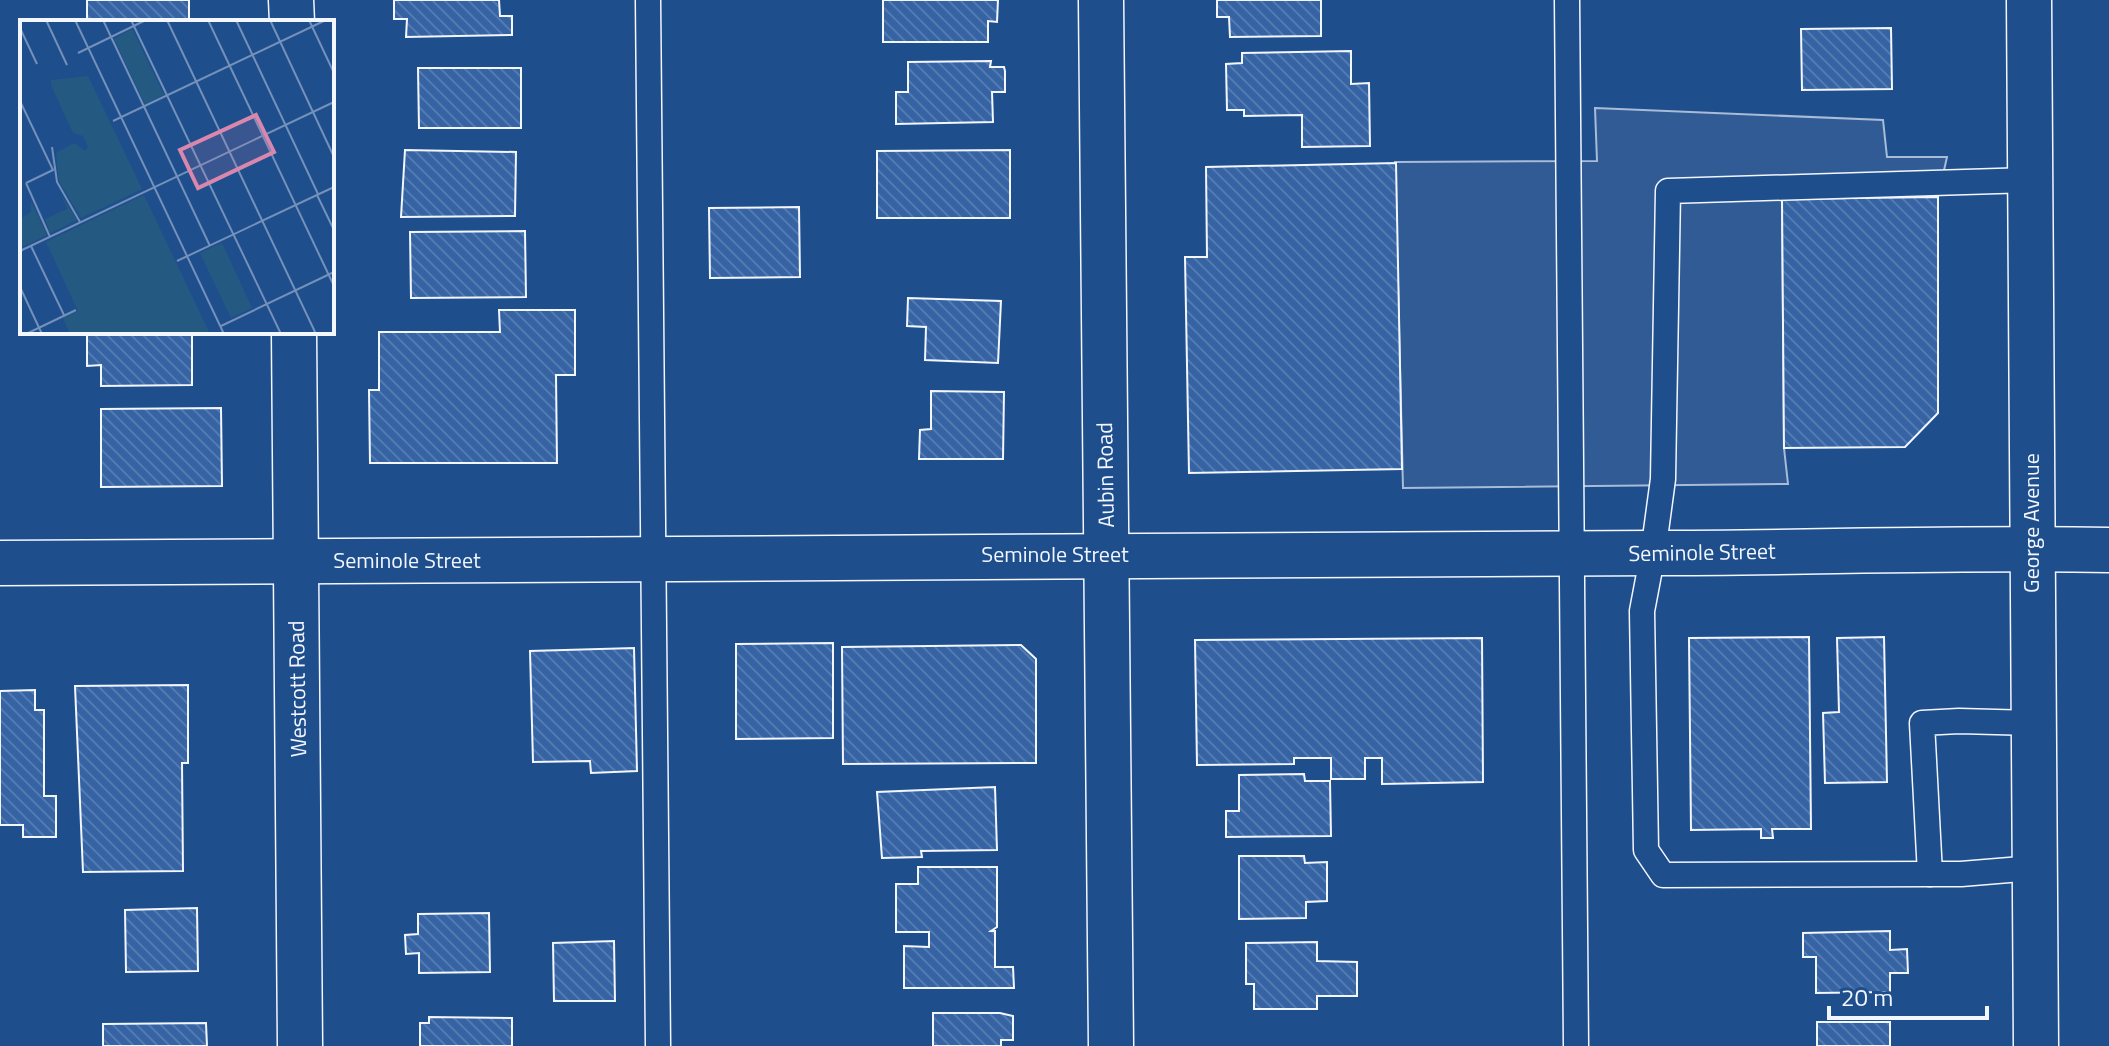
<svg xmlns="http://www.w3.org/2000/svg" width="2109" height="1046" viewBox="0 0 2109 1046" font-family="'Titillium Web',sans-serif">
	<defs>
		<pattern id="building-back-hatch" width="6" height="6" patternUnits="userSpaceOnUse" patternTransform="scale(2)"><rect width="6" height="6" fill="#3563a3"/><path d="M-1 5l2 2M0 0l6 6M5-1l2 2" fill="none" stroke="#537ab1"/></pattern>
	</defs>
	<rect width="100%" height="100%" fill="#1f4e8c"/>
	<polygon fill="#305b95" stroke="#a8bbd7" stroke-width="2" points="1595,108 1883,120 1887,157 1947,157 1938,197 1782,200 1784,448 1788,484 1403,488 1395,162 1597,161"/>
	<g fill="url(#building-back-hatch)" stroke="#f2f6ff" stroke-width="2">
		<rect x="87" y="0" width="102" height="22"/>
		<polygon points="394,0 499,0 500,16 512,16 512,35 406,37 407,19 394,19"/>
		<polygon points="883,0 998,0 997,22 988,21 988,42 883,42"/>
		<polygon points="1217,0 1321,0 1321,36 1230,37 1229,17 1217,17"/>
		<polygon points="1891,28 1892,89 1802,90 1801,29"/>
		<polygon points="1351,51 1351,84 1369,83 1370,146 1302,147 1302,115 1244,116 1244,110 1227,110 1226,64 1242,63 1242,53"/>
		<polygon points="991,61 990,67 1004,67 1005,71 1005,92 992,92 993,122 896,124 896,92 908,92 908,62"/>
		<polygon points="418,68 521,68 521,128 419,128"/>
		<polygon points="405,150 516,152 515,216 401,217"/>
		<polygon points="1010,150 1010,218 877,218 877,151"/>
		<polygon points="1396,163 1402,469 1189,473 1185,257 1207,257 1206,167"/>
		<polygon points="1938,197 1938,413 1905,447 1784,448 1782,199"/>
		<polygon points="799,207 800,277 710,278 709,208"/>
		<polygon points="525,231 526,297 411,298 410,232"/>
		<polygon points="908,298 1001,301 998,363 925,360 926,327 907,326"/>
		<polygon points="499,310 575,310 575,375 556,375 557,463 370,463 369,390 379,390 379,332 500,332"/>
		<polygon points="87,332 192,332 192,385 101,386 101,365 87,366"/>
		<polygon points="931,391 1004,392 1003,459 919,459 920,430 931,429"/>
		<polygon points="221,408 222,486 101,487 101,409"/>
		<polygon points="1809,637 1811,829 1772,829 1773,838 1761,838 1761,829 1691,830 1689,638"/>
		<polygon points="1884,637 1887,782 1825,783 1823,713 1839,712 1837,638"/>
		<polygon points="1482,638 1483,782 1382,784 1382,758 1365,758 1365,779 1331,779 1331,758 1294,758 1294,764 1197,765 1195,640"/>
		<polygon points="833,643 833,738 736,739 736,644"/>
		<polygon points="1021,645 1036,659 1036,763 843,764 842,647"/>
		<polygon points="634,648 637,771 591,773 590,761 533,762 530,651"/>
		<polygon points="188,685 188,763 182,763 183,871 83,872 75,686"/>
		<polygon points="35,690 35,710 44,710 44,796 56,796 56,837 23,837 23,825 0,825 0,691"/>
		<polygon points="1304,774 1305,781 1330,781 1331,836 1226,837 1226,811 1239,811 1239,775"/>
		<polygon points="995,787 997,850 921,851 922,857 882,858 877,792"/>
		<polygon points="1239,856 1304,856 1305,863 1327,862 1327,901 1306,902 1306,918 1239,919"/>
		<polygon points="918,867 997,867 997,927 991,931 995,931 995,967 1013,967 1014,988 904,988 904,946 929,947 929,932 896,932 896,884 918,884"/>
		<polygon points="197,908 198,971 126,972 125,910"/>
		<polygon points="489,913 490,972 419,973 419,953 406,954 405,935 418,934 418,914"/>
		<polygon points="1890,931 1890,950 1907,949 1908,973 1890,973 1890,992 1816,993 1816,957 1803,957 1803,933"/>
		<polygon points="614,941 615,1001 554,1001 553,943"/>
		<polygon points="1317,942 1317,961 1357,962 1357,996 1317,996 1317,1009 1254,1009 1254,984 1246,984 1246,943"/>
		<polygon points="933,1013 1000,1013 1013,1016 1013,1040 1001,1040 1001,1046 933,1046"/>
		<polygon points="429,1017 512,1018 512,1046 420,1046 420,1023 429,1023"/>
		<rect x="1817" y="1022" width="73" height="24"/>
		<polygon points="206,1023 207,1046 103,1046 103,1024"/>
	</g>
	<g fill="none" stroke-linecap="round" stroke-linejoin="round">
		<defs>
			<g id="lane">
				<polyline points="648,0 658,1046"/>
				<polyline points="1567,0 1576,1046"/>
				<polyline points="2033,723 1959,721 1922,723 1930,874 1961,874 2034,868"/>
				<polyline points="1930,874 1663,875 1646,850 1642,611 1653,553 1663,479 1668,191 2030,180"/>
			</g>
			<g id="street">
				<polyline points="291,0 292,22"/>
				<polyline points="1101,0 1111,1046"/>
				<polyline points="2029,0 2036,1046"/>
				<polyline points="294,332 300,1046"/>
			</g>
			<path id="secondary" d="M0,563C551,557 1102,555 1653,553C1805,553 1957,547 2109,550"/>
		</defs>
		<use href="#lane" stroke="#f2f6ff" stroke-width="27"/>
		<use href="#street" stroke="#f2f6ff" stroke-width="47"/>
		<use href="#secondary" stroke="#f2f6ff" stroke-width="47"/>
		<use href="#lane" stroke="#1f4e8c" stroke-width="24"/>
		<use href="#street" stroke="#1f4e8c" stroke-width="44"/>
		<use href="#secondary" stroke="#1f4e8c" stroke-width="44"/>
	</g>
	<g text-anchor="middle" dominant-baseline="central" stroke-width="6" stroke-linejoin="round" paint-order="stroke">
		<g font-size="22" fill="#f2f6ff" stroke="#1f4e8c">
			<text transform="translate(1105 475) rotate(-91)">Aubin Road</text>
			<text transform="translate(2031 523) rotate(-90)">George Avenue</text>
			<text transform="translate(1702 552) rotate(-1)">Seminole Street</text>
			<text x="1055" y="554">Seminole Street</text>
			<text x="407" y="560">Seminole Street</text>
			<text transform="translate(297 689) rotate(-91)">Westcott Road</text>
		</g>
	</g>
	<g transform="translate(20 20)">
		<rect width="314" height="314" fill="#1f4e8c"/>
		<path d="M68,56L122,169L61,198L39,161L36,133L54,123L65,131L68,127L63,116L53,113L31,65V60ZM42,176L57,200L30,213L25,199L47,189ZM11,181L27,215L0,228V199L11,192Z" fill="#245a82"/>
		<path d="M112,9L144,75L125,84L94,19ZM124,175L190,314H50L43,298L58,291L26,222ZM202,223L232,288L211,298L180,233Z" fill="#245a82"/>
		<path d="M90,221L105,250L87,259L72,229ZM60 259a12 12 0 1 1 24 0a12 12 0 1 1-24 0ZM151,257L164,283L146,292L133,266ZM129,268L143,296L151,314H129L111,277ZM104,269L112,288L125,314H114L93,274ZM88,275L101,303L80,313L66,285ZM165,285L177,311L156,314L146,294Z" fill="#245a82"/>
		<path fill="none" stroke="#7391ba" stroke-width="2" d="M26,0L47,45M55,0L204,314M83,0L190,226M111,0L261,314M147,0L296,314M188,0L314,266M216,0L298,174M250,0L314,137M289,0L314,53M0,8L17,44M58,33L126,0M0,81L33,150L6,163M93,101L306,0M32,127L37,162L60,202M6,163L30,217M297,175L314,210M11,226L44,295M0,231L314,82M157,241L314,167M0,267L22,314M201,306L314,252M6,314L56,290"/>
		<path fill="#da87ad" fill-opacity="0.15" stroke="#da87ad" stroke-width="4" d="M236,95L254,132L178,168L160,130Z"/>
		<rect width="314" height="314" fill="none" stroke="#f2f6ff" stroke-width="4"/>
	</g>
	<path d="M1829 1006v12h158v-12" fill="none" stroke="#f2f6ff" stroke-width="4"/>
	<text x="1841" y="1006" font-size="24" fill="#f2f6ff" stroke="#1f4e8c" stroke-width="6" paint-order="stroke">20 m</text>
</svg>
